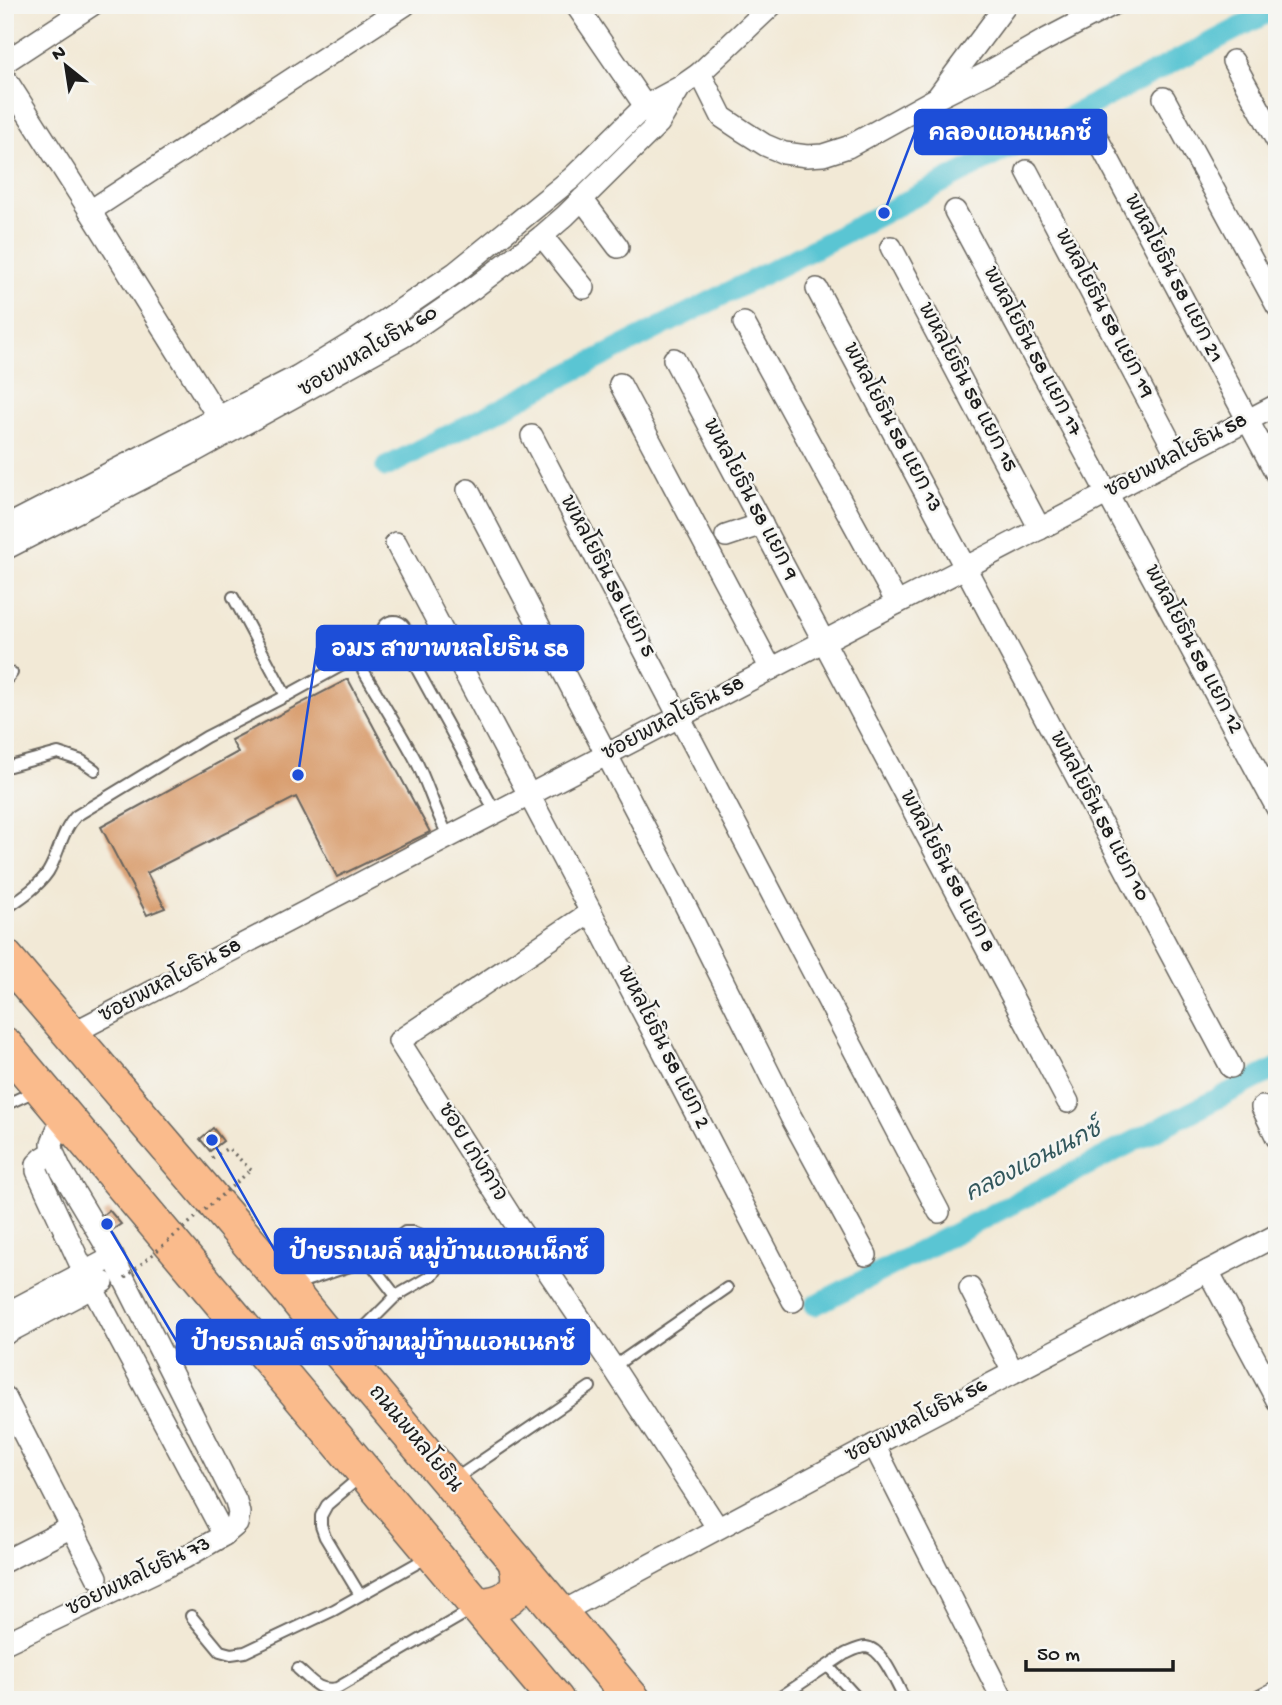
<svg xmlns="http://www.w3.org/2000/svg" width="1282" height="1705" viewBox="0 0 1282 1705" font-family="'Gochi Hand','Playpen Sans Thai',sans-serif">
	<rect width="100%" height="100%" fill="#f6f6f2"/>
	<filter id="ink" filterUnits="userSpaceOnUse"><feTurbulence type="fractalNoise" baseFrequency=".0143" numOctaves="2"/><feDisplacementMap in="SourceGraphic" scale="14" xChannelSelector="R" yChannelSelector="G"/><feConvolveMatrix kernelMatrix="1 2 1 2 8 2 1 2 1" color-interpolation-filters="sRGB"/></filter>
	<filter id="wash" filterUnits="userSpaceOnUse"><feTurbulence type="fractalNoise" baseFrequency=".00686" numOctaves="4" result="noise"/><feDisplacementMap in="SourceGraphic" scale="28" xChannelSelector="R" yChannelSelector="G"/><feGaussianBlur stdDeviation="1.57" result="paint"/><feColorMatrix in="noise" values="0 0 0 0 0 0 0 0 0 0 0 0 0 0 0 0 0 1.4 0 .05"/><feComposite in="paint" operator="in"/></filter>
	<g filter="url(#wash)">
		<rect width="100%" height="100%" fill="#f2e9d6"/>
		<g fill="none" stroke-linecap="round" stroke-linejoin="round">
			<g stroke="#5ac5d3" stroke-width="21">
				<polyline points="386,467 884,213 1277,8"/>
				<polyline points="815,1305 1277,1068"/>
			</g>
		</g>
		<g id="blocks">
			<g fill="#d79866">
				<polygon points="348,679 430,832 337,877 296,797 147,873 165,908 147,915 101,827 238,752 231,740"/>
				<polygon points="213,1128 223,1141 210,1151 200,1139"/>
				<polygon points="109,1210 121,1224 112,1230 103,1215"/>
			</g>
		</g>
	</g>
	<g filter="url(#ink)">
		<use href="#blocks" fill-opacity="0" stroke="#67645d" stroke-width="2"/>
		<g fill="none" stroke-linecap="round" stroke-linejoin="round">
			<defs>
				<g id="service">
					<polyline points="233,597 286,696"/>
					<circle cx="394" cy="633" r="12"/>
					<polyline points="402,642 496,813"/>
					<path d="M356,658C375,691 396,724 414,757C428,783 435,812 449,837"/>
					<polyline points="5,681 12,673"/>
					<polyline points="10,766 58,753 82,761 95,770"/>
					<path d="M5,909C21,898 37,888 48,872C59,854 61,832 76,816L206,737L286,696L386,641"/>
					<polyline points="5,1105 35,1091"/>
					<polyline points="368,1260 405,1232 413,1232 420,1235 435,1259 437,1269 434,1274 396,1296"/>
					<polyline points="293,1285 368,1260 396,1296 344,1348"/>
					<polyline points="613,1367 727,1288"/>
					<polyline points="452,1481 590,1387"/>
					<polyline points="360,1595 325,1537 321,1526 321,1516 327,1505 360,1477"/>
					<polyline points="191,1616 220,1651 231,1654 245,1652 334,1610 428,1557"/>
					<polyline points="828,1666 859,1700"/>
					<path d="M298,1669C311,1680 318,1692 337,1688L473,1609"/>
					<path d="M776,1700L845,1654C852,1651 859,1647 866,1647C883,1648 897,1686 905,1700"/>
				</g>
				<g id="minor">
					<polyline points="576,5 645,106 653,116"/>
					<polyline points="1233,61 1277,141"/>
					<polyline points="5,62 92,5"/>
					<polyline points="700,73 722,117 743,131 765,145 784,153 807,156 823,155 848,147 935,99 985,74 1045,40 1112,5"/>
					<polyline points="5,78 90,211 225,428"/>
					<polyline points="939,95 1006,5"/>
					<polyline points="1164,98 1277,306"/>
					<polyline points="1097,138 1277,475"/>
					<polyline points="1027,171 1178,457"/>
					<polyline points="582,199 618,247"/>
					<polyline points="90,211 405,5"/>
					<polyline points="955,211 1277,808"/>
					<polyline points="542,236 584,288"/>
					<polyline points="891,247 1040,529"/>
					<polyline points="817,289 1231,1067"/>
					<polyline points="744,323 897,603"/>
					<polyline points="674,359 1068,1102"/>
					<polyline points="620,384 771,669"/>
					<polyline points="532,436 939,1212"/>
					<polyline points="468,490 678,891 791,1117 866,1255"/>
					<polyline points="5,527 298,376 352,343 455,273 572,178 645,106 680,87 700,73 772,5"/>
					<polyline points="726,536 762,524"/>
					<polyline points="396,543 591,912 793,1301"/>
					<polyline points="5,549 188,455 404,336 475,287 542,236 565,216 659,123 679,89"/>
					<polyline points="591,912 399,1041 513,1220 613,1367 717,1527"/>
					<polyline points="71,1034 1277,405"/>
					<polyline points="1262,1107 1277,1138"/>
					<polyline points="53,1152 43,1158 37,1164 37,1171 84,1272 224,1535"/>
					<polyline points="1208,1271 1277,1400"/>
					<polyline points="970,1288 1013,1372"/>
					<polyline points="5,1314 113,1257"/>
					<polyline points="5,1334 103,1282"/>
					<polyline points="5,1397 97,1577"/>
					<polyline points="874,1445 1003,1700"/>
					<polyline points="5,1561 70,1528"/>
					<polyline points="560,1613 874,1445 1277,1235"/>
					<polyline points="5,1643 184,1558 224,1535 237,1524 239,1513 236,1501 113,1257 61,1170 53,1152 52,1143 57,1130 67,1117"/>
					<polyline points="1262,1700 1277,1692"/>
				</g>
				<g id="primary">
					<polyline points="5,957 287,1287 340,1352 633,1700"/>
					<polyline points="5,1045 556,1700"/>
					<path d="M476,1606C493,1605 513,1602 518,1583C520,1577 517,1568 516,1561"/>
				</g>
			</defs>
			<use href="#service" stroke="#67645d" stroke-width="14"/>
			<use href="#minor" stroke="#67645d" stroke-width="24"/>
			<use href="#primary" stroke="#67645d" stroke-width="38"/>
			<polyline stroke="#67645d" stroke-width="3.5" stroke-dasharray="2 5" stroke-linecap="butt" points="212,1158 228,1148 251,1170"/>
			<use href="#service" stroke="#fff" stroke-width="10"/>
			<use href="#minor" stroke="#fff" stroke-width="21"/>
			<use href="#primary" stroke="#fabb8c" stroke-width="35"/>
			<polyline stroke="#67645d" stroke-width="3.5" stroke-dasharray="2 5" stroke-linecap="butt" points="125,1278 251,1170"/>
		</g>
	</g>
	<g text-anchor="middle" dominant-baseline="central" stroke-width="5" stroke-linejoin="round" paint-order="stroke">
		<g font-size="21" fill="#1c1c1c" stroke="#f6f6f2">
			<text transform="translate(1172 279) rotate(62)">พหลโยธิน 58 แยก 21</text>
			<text transform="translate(1103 314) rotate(62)">พหลโยธิน 58 แยก 19</text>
			<text transform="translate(1031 352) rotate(62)">พหลโยธิน 58 แยก 17</text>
			<text transform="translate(369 353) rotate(-31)">ซอยพหลโยธิน 60</text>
			<text transform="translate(966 388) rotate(62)">พหลโยธิน 58 แยก 15</text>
			<text transform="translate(891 428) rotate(62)">พหลโยธิน 58 แยก 13</text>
			<text transform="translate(1177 457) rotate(-28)">ซอยพหลโยธิน 58</text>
			<text transform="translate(749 500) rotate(62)">พหลโยธิน 58 แยก 9</text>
			<text transform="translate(606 577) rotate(62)">พหลโยธิน 58 แยก 5</text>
			<text transform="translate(1192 650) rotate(62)">พหลโยธิน 58 แยก 12</text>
			<text transform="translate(674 720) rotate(-28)">ซอยพหลโยธิน 58</text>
			<text transform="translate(1098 817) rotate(62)">พหลโยธิน 58 แยก 10</text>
			<text transform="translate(946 872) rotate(62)">พหลโยธิน 58 แยก 8</text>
			<text transform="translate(171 982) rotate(-28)">ซอยพหลโยธิน 58</text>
			<text transform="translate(662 1048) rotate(63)">พหลโยธิน 58 แยก 2</text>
			<text transform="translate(471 1153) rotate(58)">ซอย เก่งกาจ</text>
			<text transform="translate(917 1422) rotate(-28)">ซอยพหลโยธิน 56</text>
			<text transform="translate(414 1440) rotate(50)">ถนนพหลโยธิน</text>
			<text transform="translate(139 1578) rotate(-26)">ซอยพหลโยธิน 73</text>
		</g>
		<g font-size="23" font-style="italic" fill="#32575c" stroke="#f6f6f2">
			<text transform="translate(1034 1163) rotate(-27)">คลองแอนเนกซ์</text>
		</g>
	</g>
	<path fill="none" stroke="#1d4ed8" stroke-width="2.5" d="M884 213L915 132M298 775L317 648M212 1140L275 1251M107 1224L177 1342"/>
	<g fill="#1d4ed8" stroke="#f6f6f2" stroke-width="2.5">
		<circle cx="884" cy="213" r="7"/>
		<circle cx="298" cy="775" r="7"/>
		<circle cx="212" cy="1140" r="7"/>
		<circle cx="107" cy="1224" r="7"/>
	</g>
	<g fill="#1d4ed8" stroke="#1d4ed8" stroke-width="2.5">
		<rect x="915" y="110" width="191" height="44" rx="7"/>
		<rect x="317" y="626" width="266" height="44" rx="7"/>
		<rect x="275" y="1229" width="328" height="44" rx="7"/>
		<rect x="177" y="1320" width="412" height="44" rx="7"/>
	</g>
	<g font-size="23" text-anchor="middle" font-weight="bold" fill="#fff">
		<text x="1010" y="140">คลองแอนเนกซ์</text>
		<text x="450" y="656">อมร สาขาพหลโยธิน 58</text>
		<text x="439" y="1259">ป้ายรถเมล์ หมู่บ้านแอนเน็กซ์</text>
		<text x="383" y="1350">ป้ายรถเมล์ ตรงข้ามหมู่บ้านแอนเนกซ์</text>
	</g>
	<rect width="1282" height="1705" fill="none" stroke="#f6f6f2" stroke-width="28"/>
	<g transform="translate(66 66) rotate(330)" stroke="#f6f6f2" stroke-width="5" paint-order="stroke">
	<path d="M0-5L12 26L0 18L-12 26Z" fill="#1c1c1c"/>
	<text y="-10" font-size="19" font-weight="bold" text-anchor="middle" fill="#1c1c1c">N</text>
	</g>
	<path d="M1026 1660v10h147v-10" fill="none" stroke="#1c1c1c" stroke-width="3.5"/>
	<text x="1037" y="1660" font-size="21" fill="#1c1c1c" stroke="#f6f6f2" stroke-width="5" paint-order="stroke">50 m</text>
</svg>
